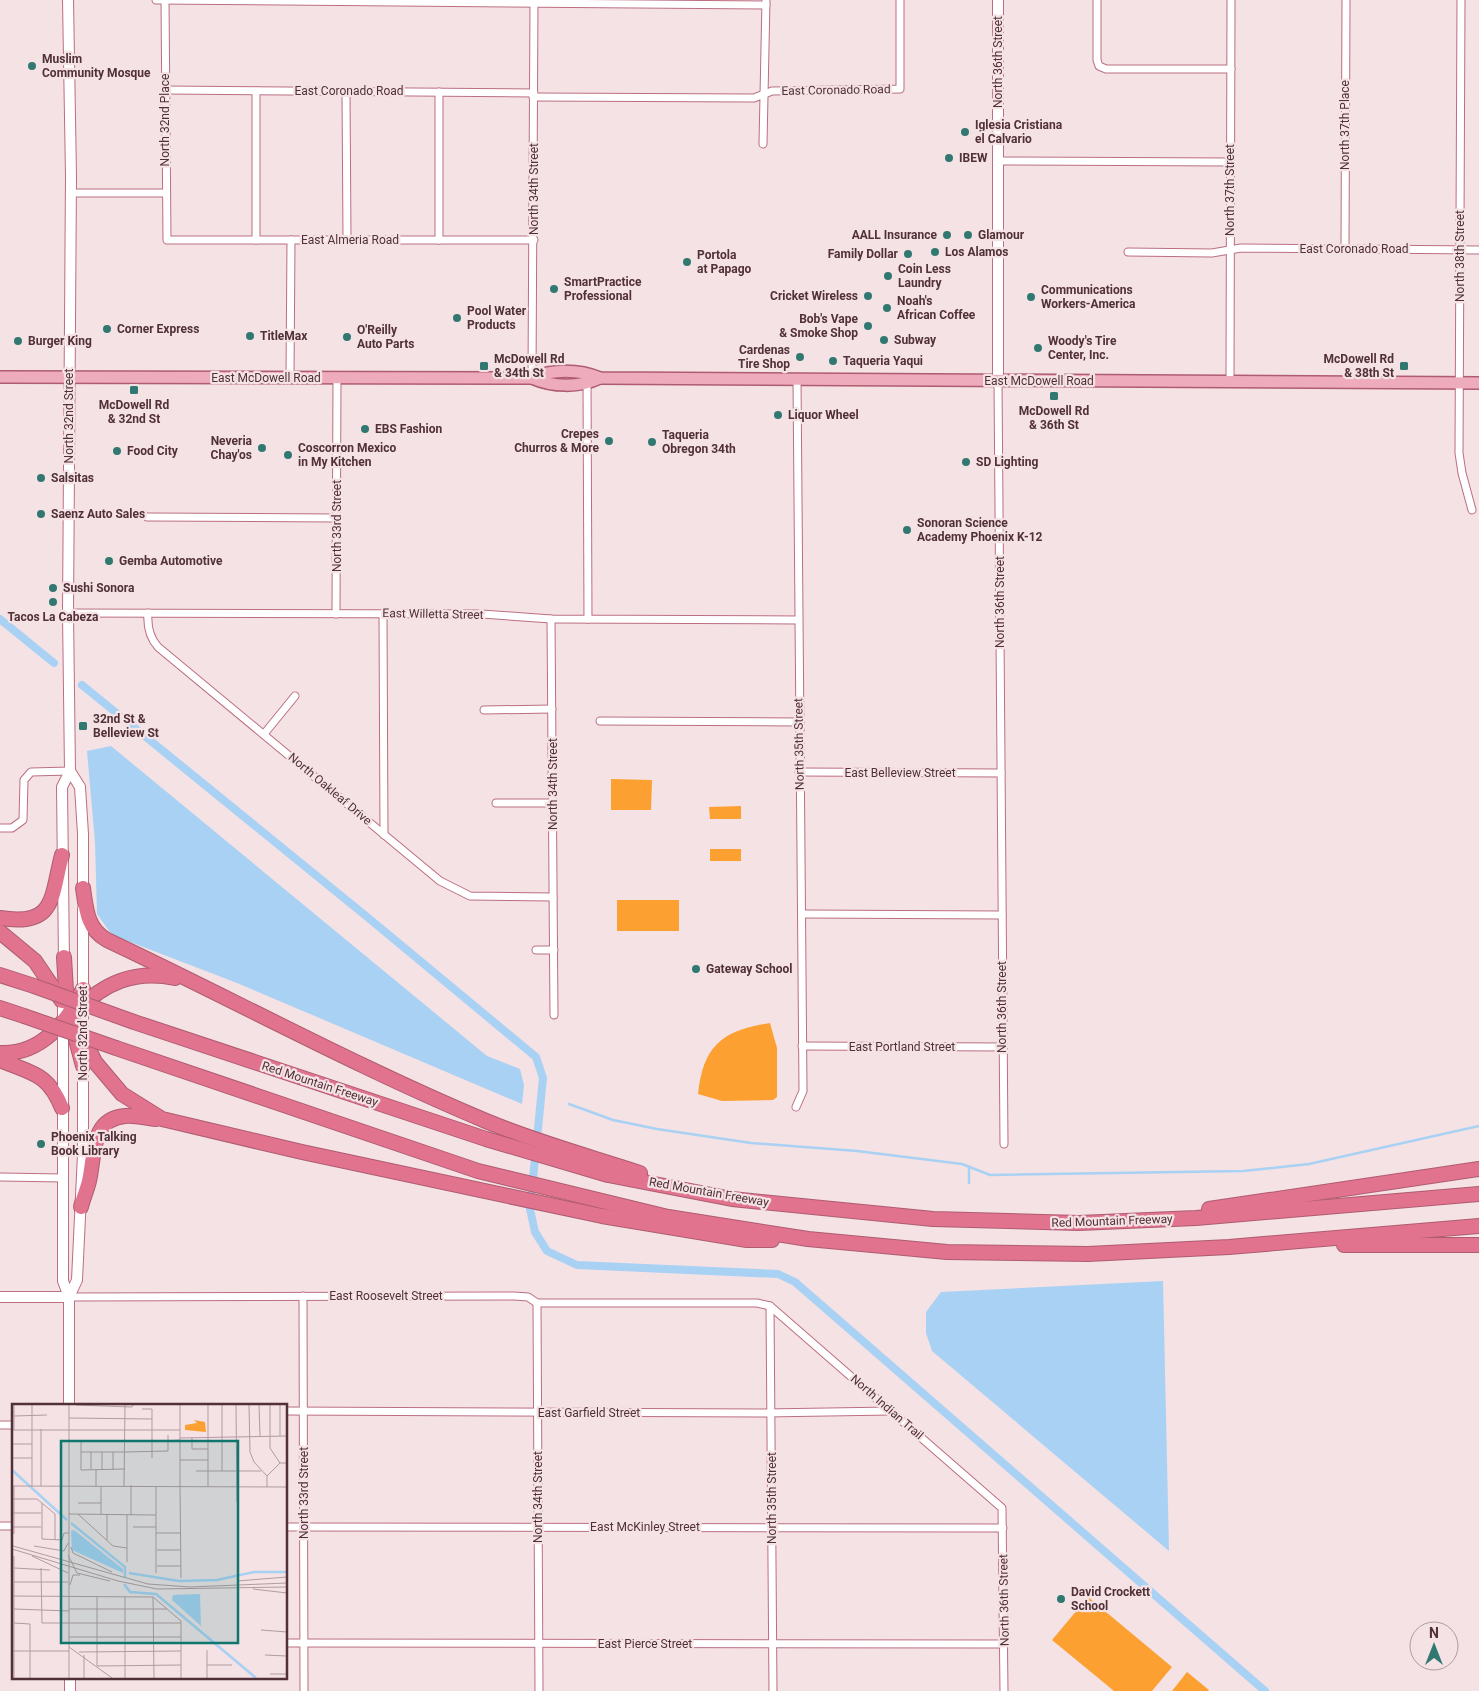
<svg xmlns="http://www.w3.org/2000/svg" width="1479" height="1691" viewBox="0 0 1479 1691" font-family="Roboto,sans-serif">
	<rect width="100%" height="100%" fill="#f4e2e5"/>
	<g fill="#fda032">
		<polygon points="611,779 652,780 651,810 611,810"/>
		<polygon points="741,806 741,819 710,819 709,807"/>
		<rect x="710" y="849" width="31" height="12"/>
		<rect x="617" y="900" width="62" height="31"/>
		<path d="M770,1023L777,1048V1097L773,1100L722,1101L698,1094C703,1045 723,1030 770,1023Z"/>
		<polygon points="1088,1597 1172,1667 1152,1691 1114,1691 1052,1640"/>
		<polygon points="1187,1672 1209,1690 1208,1691 1172,1691"/>
	</g>
	<g fill="#a9d1f4">
		<polygon points="111,746 487,1056 520,1069 524,1085 522,1104 237,983 112,935 97,914 95,842 87,751"/>
		<polygon points="1163,1281 1169,1551 932,1351 926,1333 926,1312 941,1292"/>
	</g>
	<g fill="none" stroke-linecap="round" stroke-linejoin="round">
		<g stroke="#a9d1f4" stroke-width="2.5">
			<polyline points="569,1104 613,1120 657,1129 751,1143 857,1151 962,1164 990,1175 1243,1171 1309,1164 1479,1126"/>
			<polyline points="969,1167 969,1183"/>
		</g>
		<g stroke="#a9d1f4" stroke-width="8">
			<polyline points="0,619 54,663"/>
			<polyline points="82,685 366,916 536,1057 543,1078 530,1209 535,1232 547,1251 577,1265 778,1274 795,1282 1265,1691"/>
		</g>
		<defs>
			<g id="street">
				<polyline points="156,0 766,5"/>
				<polyline points="165,0 167,240 534,240"/>
				<polyline points="1097,0 1097,60 1099,66 1106,69 1231,69"/>
				<polyline points="1461,0 1459,453 1462,473 1472,510"/>
				<polyline points="165,90 534,93"/>
				<polyline points="346,91 347,240"/>
				<polyline points="439,92 439,240"/>
				<polyline points="533,97 754,98 772,91 900,89 900,0"/>
				<polyline points="763,144 766,0"/>
				<polyline points="998,161 1230,162"/>
				<polyline points="70,193 166,193"/>
				<polyline points="256,240 256,91"/>
				<polyline points="1345,249 1346,0"/>
				<polyline points="1128,252 1212,253 1241,248 1479,250"/>
				<polyline points="290,378 291,240"/>
				<polyline points="532,378 534,0"/>
				<polyline points="587,379 588,619"/>
				<polyline points="1230,380 1231,0"/>
				<polyline points="998,381 1004,1144"/>
				<polyline points="147,517 336,518"/>
				<polyline points="68,613 482,614 551,619 798,620"/>
				<path d="M148,613C147,626 149,637 158,647L440,881L470,896L553,897"/>
				<polyline points="336,614 337,378"/>
				<polyline points="383,614 384,835"/>
				<polyline points="551,619 554,1015"/>
				<polyline points="484,710 552,709"/>
				<polyline points="600,721 799,722"/>
				<polyline points="264,734 295,696"/>
				<polyline points="799,772 1001,773"/>
				<polyline points="496,803 553,803"/>
				<polyline points="0,828 12,828 23,820 24,780 31,772 70,771"/>
				<polyline points="802,914 1002,915"/>
				<polyline points="536,950 554,950"/>
				<polyline points="802,1046 1002,1047"/>
				<polyline points="796,1107 803,1091 797,379"/>
				<polyline points="0,1177 63,1178"/>
				<polyline points="303,1296 304,1691"/>
				<polyline points="69,1297 514,1296 528,1297 537,1303 757,1303 770,1306 1002,1508 1004,1691"/>
				<polyline points="537,1303 539,1691"/>
				<polyline points="770,1306 773,1691"/>
				<polyline points="286,1411 765,1413 891,1411"/>
				<polyline points="0,1425 14,1425"/>
				<polyline points="0,1526 14,1526"/>
				<polyline points="286,1527 1003,1528"/>
				<polyline points="286,1643 1004,1644"/>
			</g>
			<g id="secondary">
				<polyline points="998,0 998,381"/>
				<polyline points="70,771 80,787 83,834 83,894"/>
				<polyline points="64,962 62,787 70,771 68,613 71,176 68,0"/>
				<polyline points="63,994 63,1281 69,1297 69,1405"/>
				<polyline points="83,1032 83,909"/>
				<polyline points="0,1297 69,1297"/>
				<polyline points="69,1297 77,1280 83,1154 83,1059"/>
				<polyline points="70,1677 70,1691"/>
			</g>
			<g id="primary">
				<path d="M0,377L532,378C552,369 579,369 600,378L1479,383"/>
				<path d="M532,378C552,387 579,388 600,378"/>
			</g>
			<g id="highway">
				<path d="M83,888C86,909 87,929 107,940C234,1000 357,1067 486,1121C536,1142 588,1156 640,1173"/>
				<path d="M0,918C56,927 51,897 62,855"/>
				<polyline points="0,932 35,961 62,1001"/>
				<polyline points="64,957 66,991 73,1016 95,1062 122,1094 162,1119 302,1152 602,1216 747,1240 772,1240"/>
				<polyline points="0,975 34,986"/>
				<polyline points="0,1008 24,1016"/>
				<path d="M76,1012C104,982 135,970 175,978"/>
				<polyline points="134,1022 486,1139 608,1175 732,1199 933,1219 1079,1223 1196,1218 1479,1194"/>
				<polyline points="76,1040 83,1066"/>
				<polyline points="116,1048 478,1171 668,1217 808,1239 947,1252 1088,1254 1229,1247 1479,1226"/>
				<path d="M0,1053C40,1055 67,1023 83,989"/>
				<path d="M0,1060C33,1074 48,1073 62,1108"/>
				<path d="M81,1207C83,1198 87,1190 89,1181C95,1156 90,1119 125,1116C135,1115 146,1118 156,1119"/>
				<polyline points="1209,1209 1479,1169"/>
				<polyline points="1344,1245 1479,1245"/>
			</g>
		</defs>
		<use href="#street" stroke="#bb6f81" stroke-width="9"/>
		<use href="#secondary" stroke="#bb6f81" stroke-width="12"/>
		<use href="#primary" stroke="#af5c70" stroke-width="14"/>
		<use href="#highway" stroke="#af5c70" stroke-width="16"/>
		<use href="#street" stroke="#fff" stroke-width="7"/>
		<use href="#secondary" stroke="#fff" stroke-width="10"/>
		<use href="#primary" stroke="#edabbc" stroke-width="11"/>
		<use href="#highway" stroke="#e1738f" stroke-width="14"/>
		<defs>
			<g id="highway-bridge">
				<polyline points="34,986 134,1022"/>
				<polyline points="24,1016 116,1048"/>
			</g>
		</defs>
		<use href="#highway-bridge" stroke="#af5c70" stroke-width="16" stroke-linecap="butt"/>
		<use href="#highway-bridge" stroke="#e1738f" stroke-width="14"/>
	</g>
	<g fill="#317871" stroke="#f4e2e5" stroke-width="2">
		<circle cx="32" cy="66" r="5"/>
		<circle cx="965" cy="132" r="5"/>
		<circle cx="949" cy="158" r="5"/>
		<circle cx="947" cy="235" r="5"/>
		<circle cx="968" cy="235" r="5"/>
		<circle cx="935" cy="252" r="5"/>
		<circle cx="908" cy="254" r="5"/>
		<circle cx="687" cy="262" r="5"/>
		<circle cx="888" cy="276" r="5"/>
		<circle cx="554" cy="289" r="5"/>
		<circle cx="868" cy="296" r="5"/>
		<circle cx="1031" cy="297" r="5"/>
		<circle cx="887" cy="308" r="5"/>
		<circle cx="457" cy="318" r="5"/>
		<circle cx="868" cy="326" r="5"/>
		<circle cx="107" cy="329" r="5"/>
		<circle cx="250" cy="336" r="5"/>
		<circle cx="347" cy="337" r="5"/>
		<circle cx="884" cy="340" r="5"/>
		<circle cx="18" cy="341" r="5"/>
		<circle cx="1038" cy="348" r="5"/>
		<circle cx="800" cy="357" r="5"/>
		<circle cx="833" cy="361" r="5"/>
		<rect x="479" y="361" width="10" height="10" rx="2.5"/>
		<rect x="1399" y="361" width="10" height="10" rx="2.5"/>
		<rect x="129" y="385" width="10" height="10" rx="2.5"/>
		<rect x="1049" y="391" width="10" height="10" rx="2.5"/>
		<circle cx="778" cy="415" r="5"/>
		<circle cx="365" cy="429" r="5"/>
		<circle cx="609" cy="441" r="5"/>
		<circle cx="652" cy="442" r="5"/>
		<circle cx="262" cy="448" r="5"/>
		<circle cx="117" cy="451" r="5"/>
		<circle cx="288" cy="455" r="5"/>
		<circle cx="966" cy="462" r="5"/>
		<circle cx="41" cy="478" r="5"/>
		<circle cx="41" cy="514" r="5"/>
		<circle cx="907" cy="530" r="5"/>
		<circle cx="109" cy="561" r="5"/>
		<circle cx="53" cy="588" r="5"/>
		<circle cx="53" cy="602" r="5"/>
		<rect x="78" y="721" width="10" height="10" rx="2.5"/>
		<circle cx="696" cy="969" r="5"/>
		<circle cx="41" cy="1144" r="5"/>
		<circle cx="1061" cy="1599" r="5"/>
	</g>
	<g text-anchor="middle" dominant-baseline="central" stroke-width="4.5" stroke-linejoin="round" paint-order="stroke">
		<g font-size="12" font-weight="bold" fill="#513037" stroke="#f4e2e5" text-anchor="start">
			<text x="42" y="59">Muslim<tspan x="42" dy="14">Community Mosque</tspan></text>
			<text x="975" y="125">Iglesia Cristiana<tspan x="975" dy="14">el Calvario</tspan></text>
			<text x="959" y="158">IBEW</text>
			<text x="937" y="235" text-anchor="end">AALL Insurance</text>
			<text x="978" y="235">Glamour</text>
			<text x="945" y="252">Los Alamos</text>
			<text x="898" y="254" text-anchor="end">Family Dollar</text>
			<text x="697" y="255">Portola<tspan x="697" dy="14">at Papago</tspan></text>
			<text x="898" y="269">Coin Less<tspan x="898" dy="14">Laundry</tspan></text>
			<text x="564" y="282">SmartPractice<tspan x="564" dy="14">Professional</tspan></text>
			<text x="1041" y="290">Communications<tspan x="1041" dy="14">Workers-America</tspan></text>
			<text x="858" y="296" text-anchor="end">Cricket Wireless</text>
			<text x="897" y="301">Noah's<tspan x="897" dy="14">African Coffee</tspan></text>
			<text x="467" y="311">Pool Water<tspan x="467" dy="14">Products</tspan></text>
			<text x="858" y="319" text-anchor="end">Bob's Vape<tspan x="858" dy="14">&amp; Smoke Shop</tspan></text>
			<text x="117" y="329">Corner Express</text>
			<text x="357" y="330">O'Reilly<tspan x="357" dy="14">Auto Parts</tspan></text>
			<text x="260" y="336">TitleMax</text>
			<text x="894" y="340">Subway</text>
			<text x="28" y="341">Burger King</text>
			<text x="1048" y="341">Woody's Tire<tspan x="1048" dy="14">Center, Inc.</tspan></text>
			<text x="790" y="350" text-anchor="end">Cardenas<tspan x="790" dy="14">Tire Shop</tspan></text>
			<text x="494" y="359">McDowell Rd<tspan x="494" dy="14">&amp; 34th St</tspan></text>
			<text x="1394" y="359" text-anchor="end">McDowell Rd<tspan x="1394" dy="14">&amp; 38th St</tspan></text>
			<text x="843" y="361">Taqueria Yaqui</text>
			<text x="134" y="405" text-anchor="middle">McDowell Rd<tspan x="134" dy="14">&amp; 32nd St</tspan></text>
			<text x="1054" y="411" text-anchor="middle">McDowell Rd<tspan x="1054" dy="14">&amp; 36th St</tspan></text>
			<text x="788" y="415">Liquor Wheel</text>
			<text x="375" y="429">EBS Fashion</text>
			<text x="599" y="434" text-anchor="end">Crepes<tspan x="599" dy="14">Churros &amp; More</tspan></text>
			<text x="662" y="435">Taqueria<tspan x="662" dy="14">Obregon 34th</tspan></text>
			<text x="252" y="441" text-anchor="end">Neveria<tspan x="252" dy="14">Chay'os</tspan></text>
			<text x="298" y="448">Coscorron Mexico<tspan x="298" dy="14">in My Kitchen</tspan></text>
			<text x="127" y="451">Food City</text>
			<text x="976" y="462">SD Lighting</text>
			<text x="51" y="478">Salsitas</text>
			<text x="51" y="514">Saenz Auto Sales</text>
			<text x="917" y="523">Sonoran Science<tspan x="917" dy="14">Academy Phoenix K-12</tspan></text>
			<text x="119" y="561">Gemba Automotive</text>
			<text x="63" y="588">Sushi Sonora</text>
			<text x="53" y="617" text-anchor="middle">Tacos La Cabeza</text>
			<text x="93" y="719">32nd St &amp;<tspan x="93" dy="14">Belleview St</tspan></text>
			<text x="706" y="969">Gateway School</text>
			<text x="51" y="1137">Phoenix Talking<tspan x="51" dy="14">Book Library</tspan></text>
			<text x="1071" y="1592">David Crockett<tspan x="1071" dy="14">School</tspan></text>
		</g>
		<g font-size="12" fill="#513037" stroke="#f4e2e5">
			<text transform="translate(998 62) rotate(-90)">North 36th Street</text>
			<text transform="translate(836 90) rotate(-1)">East Coronado Road</text>
			<text x="349" y="91">East Coronado Road</text>
			<text transform="translate(165 120) rotate(-90)">North 32nd Place</text>
			<text transform="translate(1345 125) rotate(-90)">North 37th Place</text>
			<text transform="translate(534 189) rotate(-90)">North 34th Street</text>
			<text transform="translate(1230 190) rotate(-90)">North 37th Street</text>
			<text x="350" y="240">East Almeria Road</text>
			<text x="1354" y="249">East Coronado Road</text>
			<text transform="translate(1460 256) rotate(-90)">North 38th Street</text>
			<text x="266" y="378">East McDowell Road</text>
			<text x="1039" y="381">East McDowell Road</text>
			<text transform="translate(69 416) rotate(-90)">North 32nd Street</text>
			<text transform="translate(337 526) rotate(-90)">North 33rd Street</text>
			<text transform="translate(1000 602) rotate(-90)">North 36th Street</text>
			<text transform="translate(433 614) rotate(1)">East Willetta Street</text>
			<text transform="translate(799 744) rotate(-91)">North 35th Street</text>
			<text x="900" y="773">East Belleview Street</text>
			<text transform="translate(553 784) rotate(-90)">North 34th Street</text>
			<text transform="translate(330 789) rotate(40)">North Oakleaf Drive</text>
			<text transform="translate(1002 1007) rotate(-90)">North 36th Street</text>
			<text transform="translate(83 1033) rotate(-90)">North 32nd Street</text>
			<text x="902" y="1047">East Portland Street</text>
			<text transform="translate(320 1084) rotate(18)">Red Mountain Freeway</text>
			<text transform="translate(709 1192) rotate(10)">Red Mountain Freeway</text>
			<text transform="translate(1112 1221) rotate(-2)">Red Mountain Freeway</text>
			<text x="386" y="1296">East Roosevelt Street</text>
			<text transform="translate(887 1407) rotate(41)">North Indian Trail</text>
			<text x="589" y="1413">East Garfield Street</text>
			<text transform="translate(304 1493) rotate(-90)">North 33rd Street</text>
			<text transform="translate(538 1497) rotate(-90)">North 34th Street</text>
			<text transform="translate(772 1498) rotate(-90)">North 35th Street</text>
			<text x="645" y="1527">East McKinley Street</text>
			<text transform="translate(1004 1600) rotate(-91)">North 36th Street</text>
			<text x="645" y="1644">East Pierce Street</text>
		</g>
	</g>
	<g transform="translate(12 1404)">
		<rect width="275" height="275" fill="#f4e2e5"/>
		<path d="M182,16L193,18L194,28L173,26V21L185,19Z" fill="#fda032"/>
		<path d="M62,126L111,165V169L60,146L59,127ZM188,190L189,222L160,196L161,191Z" fill="#a9d1f4"/>
		<path fill="none" stroke="#a9d1f4" stroke-width="2.5" d="M0,66L55,116M59,119L113,163V174M117,169L167,177L205,176L242,168H275M112,180L118,188L144,190L244,274"/>
		<path fill="none" stroke="#b39b9f" stroke-width="1" d="M2,1V26M57,1V274M64,1L120,3L121,1M224,1L225,98M237,1L238,48L242,58L255,72V83M247,1L248,32M258,1V44L268,59M268,1V32M130,5H140V54M2,12L35,11M57,14L140,15M29,25V82M0,26H168M168,34L275,32M180,34V45H196M57,37H140M69,37V66L113,65M152,37L168,36M0,40H20M69,48H113M90,48V65M101,48V66M113,48L156,47V31M0,54H20M168,56H196M79,65V48M184,67H249M210,67V1M255,72L268,59H275M119,81V111M0,82L275,83M20,82V1M84,82V66M112,82L113,1M168,82L169,174M168,82V1M196,82V1M0,95H25L43,110V136M30,99V135L50,136L52,129H57M66,99H89M1,109H29M57,110L144,111M66,110L101,142L115,144M89,110V82M95,110V136M115,111V158M1,123H29M121,123H144M144,129H168M2,130V82M1,142L136,180L178,183L275,179M22,142L52,147L56,139M59,143L61,149L100,168M0,145L106,177L145,185L275,183M145,146H169M56,151L65,169L98,177M2,152V274M20,152L56,169M145,162H169M2,164L38,166M29,164L30,219H169M144,169V82M225,177L275,173M2,178H56M58,181L61,171H68M241,185L275,189M0,192L141,193M85,192V262L169,261M113,193V274M141,193L169,217V274M141,193L142,274M2,205L57,207M57,205H155M2,219L18,220V274M249,226L275,228M57,233H169M57,243L100,274M1,247H57M67,248L169,247M72,251V274M253,251L275,252M195,261H220M258,270H275M195,274V246"/>
		<path fill="#0f766e" fill-opacity="0.15" stroke="#0f766e" stroke-width="2.5" d="M49,37H226V239H49Z"/>
		<rect width="275" height="275" fill="none" stroke="#513037" stroke-width="2.5"/>
	</g>
	<g transform="translate(1434 1646)"><circle r="24" fill="#f4e2e5" stroke="#b39b9f"/>
	<path d="M0-4L9 19L0 12L-9 19Z" fill="#317871"/>
	<text y="-8" font-size="14" font-weight="bold" text-anchor="middle" fill="#513037">N</text>
	</g>
</svg>
